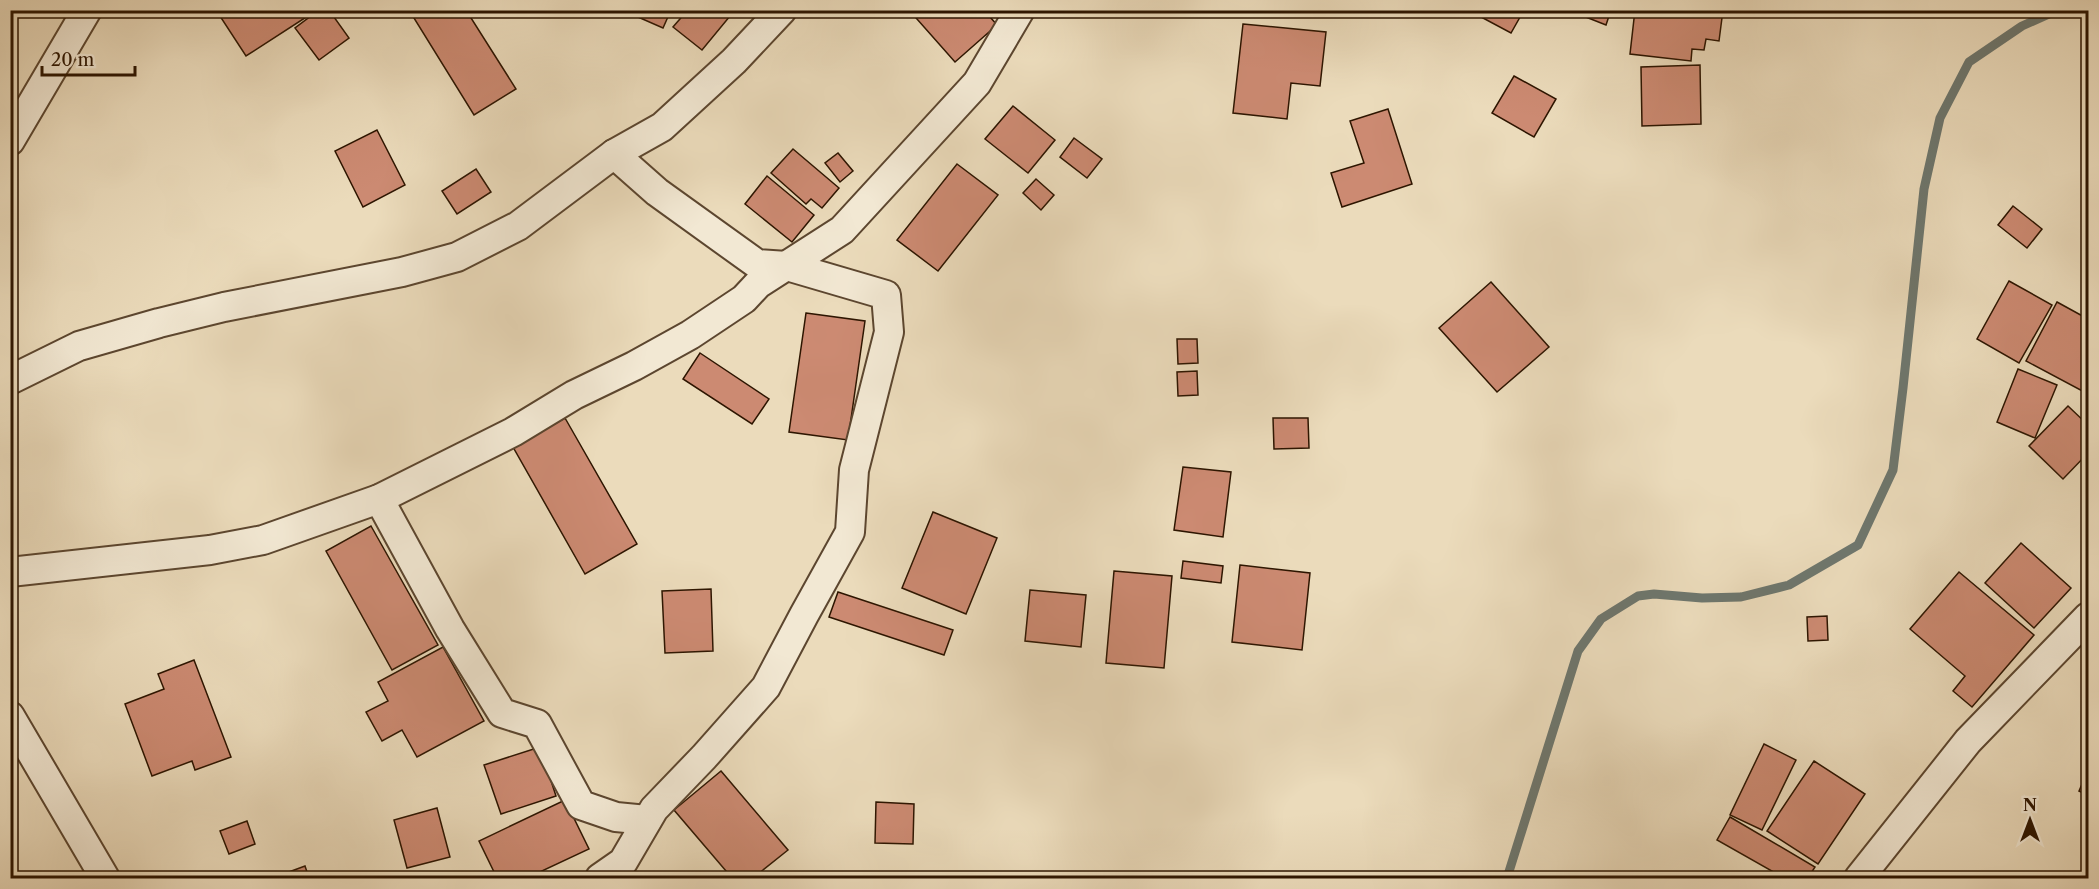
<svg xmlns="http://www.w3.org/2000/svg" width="2099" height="889" viewBox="0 0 2099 889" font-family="'Libre Caslon Text',serif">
	<rect width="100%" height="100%" fill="#ebdbbb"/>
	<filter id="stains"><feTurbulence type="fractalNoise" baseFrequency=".00333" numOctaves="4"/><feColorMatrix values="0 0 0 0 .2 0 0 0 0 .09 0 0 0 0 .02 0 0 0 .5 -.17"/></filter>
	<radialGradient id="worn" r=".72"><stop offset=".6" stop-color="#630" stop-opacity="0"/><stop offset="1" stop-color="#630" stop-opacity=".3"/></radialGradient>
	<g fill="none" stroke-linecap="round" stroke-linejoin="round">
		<polyline stroke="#6e776e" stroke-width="9" points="1507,878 1578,651 1601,619 1638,596 1654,594 1702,598 1741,597 1789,585 1858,545 1893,470 1903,388 1924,189 1940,118 1969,62 2022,26 2058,10"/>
	</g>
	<g fill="#cc8a72" stroke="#2d1500" stroke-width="1.5">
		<polygon points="216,10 308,10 311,14 246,56"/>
		<polygon points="319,10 329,10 349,38 319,60 295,28"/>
		<polygon points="409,10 466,10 516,89 474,115"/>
		<polygon points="622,10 671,10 663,28"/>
		<polygon points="684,10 735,10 702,50 673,27 686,12"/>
		<polygon points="909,10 984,10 997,25 955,62"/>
		<polygon points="1468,10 1524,10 1511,33"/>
		<polygon points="1568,10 1611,10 1606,25"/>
		<polygon points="1635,10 1723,10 1719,41 1706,39 1704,50 1692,49 1691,61 1630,54"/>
		<polygon points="1243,24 1326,32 1320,86 1291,83 1287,119 1233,113"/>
		<polygon points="1700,65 1701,124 1642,126 1641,67"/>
		<polygon points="1514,76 1556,99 1534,137 1492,113"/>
		<polygon points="1013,106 1055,140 1028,173 985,139"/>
		<polygon points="1388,109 1412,184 1342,207 1331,173 1364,163 1350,121"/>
		<polygon points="377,130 405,185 363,207 335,151"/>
		<polygon points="1074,138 1102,159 1087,178 1060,157"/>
		<polygon points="793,149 839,188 822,208 811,199 806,204 771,173"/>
		<polygon points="838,153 853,171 840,182 825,163"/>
		<polygon points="957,164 998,195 938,271 897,240"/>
		<polygon points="476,169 491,192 457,214 442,191"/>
		<polygon points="767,176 814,215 792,242 745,204"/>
		<polygon points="1036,179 1054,195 1041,210 1023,193"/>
		<polygon points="2013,206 2042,229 2027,248 1998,225"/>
		<polygon points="2009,281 2052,305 2019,363 1977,339"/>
		<polygon points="1491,282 1549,347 1497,392 1439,328"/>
		<polygon points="2057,302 2088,319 2088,394 2026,361"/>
		<polygon points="806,313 865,321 848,440 789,432"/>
		<polygon points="1177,339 1197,339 1198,363 1178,364"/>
		<polygon points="700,353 769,399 752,424 683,379"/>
		<polygon points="2018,369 2057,385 2035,438 1997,422"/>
		<polygon points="1197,371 1198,395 1178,396 1177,372"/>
		<polygon points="2068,406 2088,425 2088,453 2063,479 2029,446"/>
		<polygon points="565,418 637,544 585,574 513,447"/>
		<polygon points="1273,418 1308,418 1309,448 1274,449"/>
		<polygon points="1183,467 1231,472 1223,537 1174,530"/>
		<polygon points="933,512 997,538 966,614 902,588"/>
		<polygon points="371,526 438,645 392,670 326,551"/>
		<polygon points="2021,543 2071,588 2034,628 1985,583"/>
		<polygon points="1183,561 1223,566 1221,583 1181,578"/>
		<polygon points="1240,565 1310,573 1302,650 1232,642"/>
		<polygon points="1114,571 1172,576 1164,668 1106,663"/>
		<polygon points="1959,572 2034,635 1972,707 1953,691 1965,676 1910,629"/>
		<polygon points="711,589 713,651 665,653 662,591"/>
		<polygon points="1030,590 1086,595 1081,647 1025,641"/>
		<polygon points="838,592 953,630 944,655 829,617"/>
		<polygon points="1827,616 1828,640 1808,641 1807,617"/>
		<polygon points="443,647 484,721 417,757 402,730 382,741 366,712 388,701 378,682"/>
		<polygon points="194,660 231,757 195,770 192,761 152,776 125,704 164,689 158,674"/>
		<polygon points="1764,744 1796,760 1762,830 1730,815"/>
		<polygon points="540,747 556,796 501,814 484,765"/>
		<polygon points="1814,761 1865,794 1818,864 1767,831"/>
		<polygon points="2088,770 2088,795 2079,791"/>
		<polygon points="721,771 788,850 753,878 732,878 674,810"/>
		<polygon points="565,800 589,849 527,878 497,878 479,841"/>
		<polygon points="876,802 914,804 913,844 875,843"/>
		<polygon points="437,808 450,857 407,868 394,820"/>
		<polygon points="1730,817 1815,867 1808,878 1784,878 1717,840"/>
		<polygon points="247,821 255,844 229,854 220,831"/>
		<polygon points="305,866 309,878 279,878 278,876"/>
	</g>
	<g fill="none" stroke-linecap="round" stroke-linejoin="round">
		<defs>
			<g id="minor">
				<polyline points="10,141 87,10"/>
				<polyline points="10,380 79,346 159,323 224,307 402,272 457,257 518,226 614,154 662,127 734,61 782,10"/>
				<polyline points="379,499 450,629 502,713 537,724 581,805 616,817 647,820"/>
				<polyline points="10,572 210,550 263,540 379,499 513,432 574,395 634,366 690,335 744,299 758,284 842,230 977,83 1020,10"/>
				<polyline points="10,716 105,878"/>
				<polyline points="600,878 623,862 654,809 704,757 766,687 804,615 850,532 854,470 889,332 886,295 787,266 757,264 657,192 614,154"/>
				<polyline points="1859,878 1968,741 2088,617"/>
			</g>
		</defs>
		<use href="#minor" stroke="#5c462f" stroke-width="32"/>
		<use href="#minor" stroke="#f2e8d3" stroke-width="28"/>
	</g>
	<rect width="2099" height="889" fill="none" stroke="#ebdbbb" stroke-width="36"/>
	<rect x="12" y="12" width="2075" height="865" fill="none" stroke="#2d1500" stroke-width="3"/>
	<rect x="18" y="18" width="2063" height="853" fill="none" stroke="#2d1500" stroke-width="1.5"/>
	<g transform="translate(2030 820)" stroke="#f2e8d3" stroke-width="4.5" paint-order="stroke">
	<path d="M0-4.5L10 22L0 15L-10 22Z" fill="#2d1500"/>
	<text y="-9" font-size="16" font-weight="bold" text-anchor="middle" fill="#2d1500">N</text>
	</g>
	<path d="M42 66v9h93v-9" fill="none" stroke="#2d1500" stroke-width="3"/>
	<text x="51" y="66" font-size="18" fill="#2d1500" stroke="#f2e8d3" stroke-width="4.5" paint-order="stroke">20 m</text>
	<rect width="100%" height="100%" filter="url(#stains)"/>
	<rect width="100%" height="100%" fill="url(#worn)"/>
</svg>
